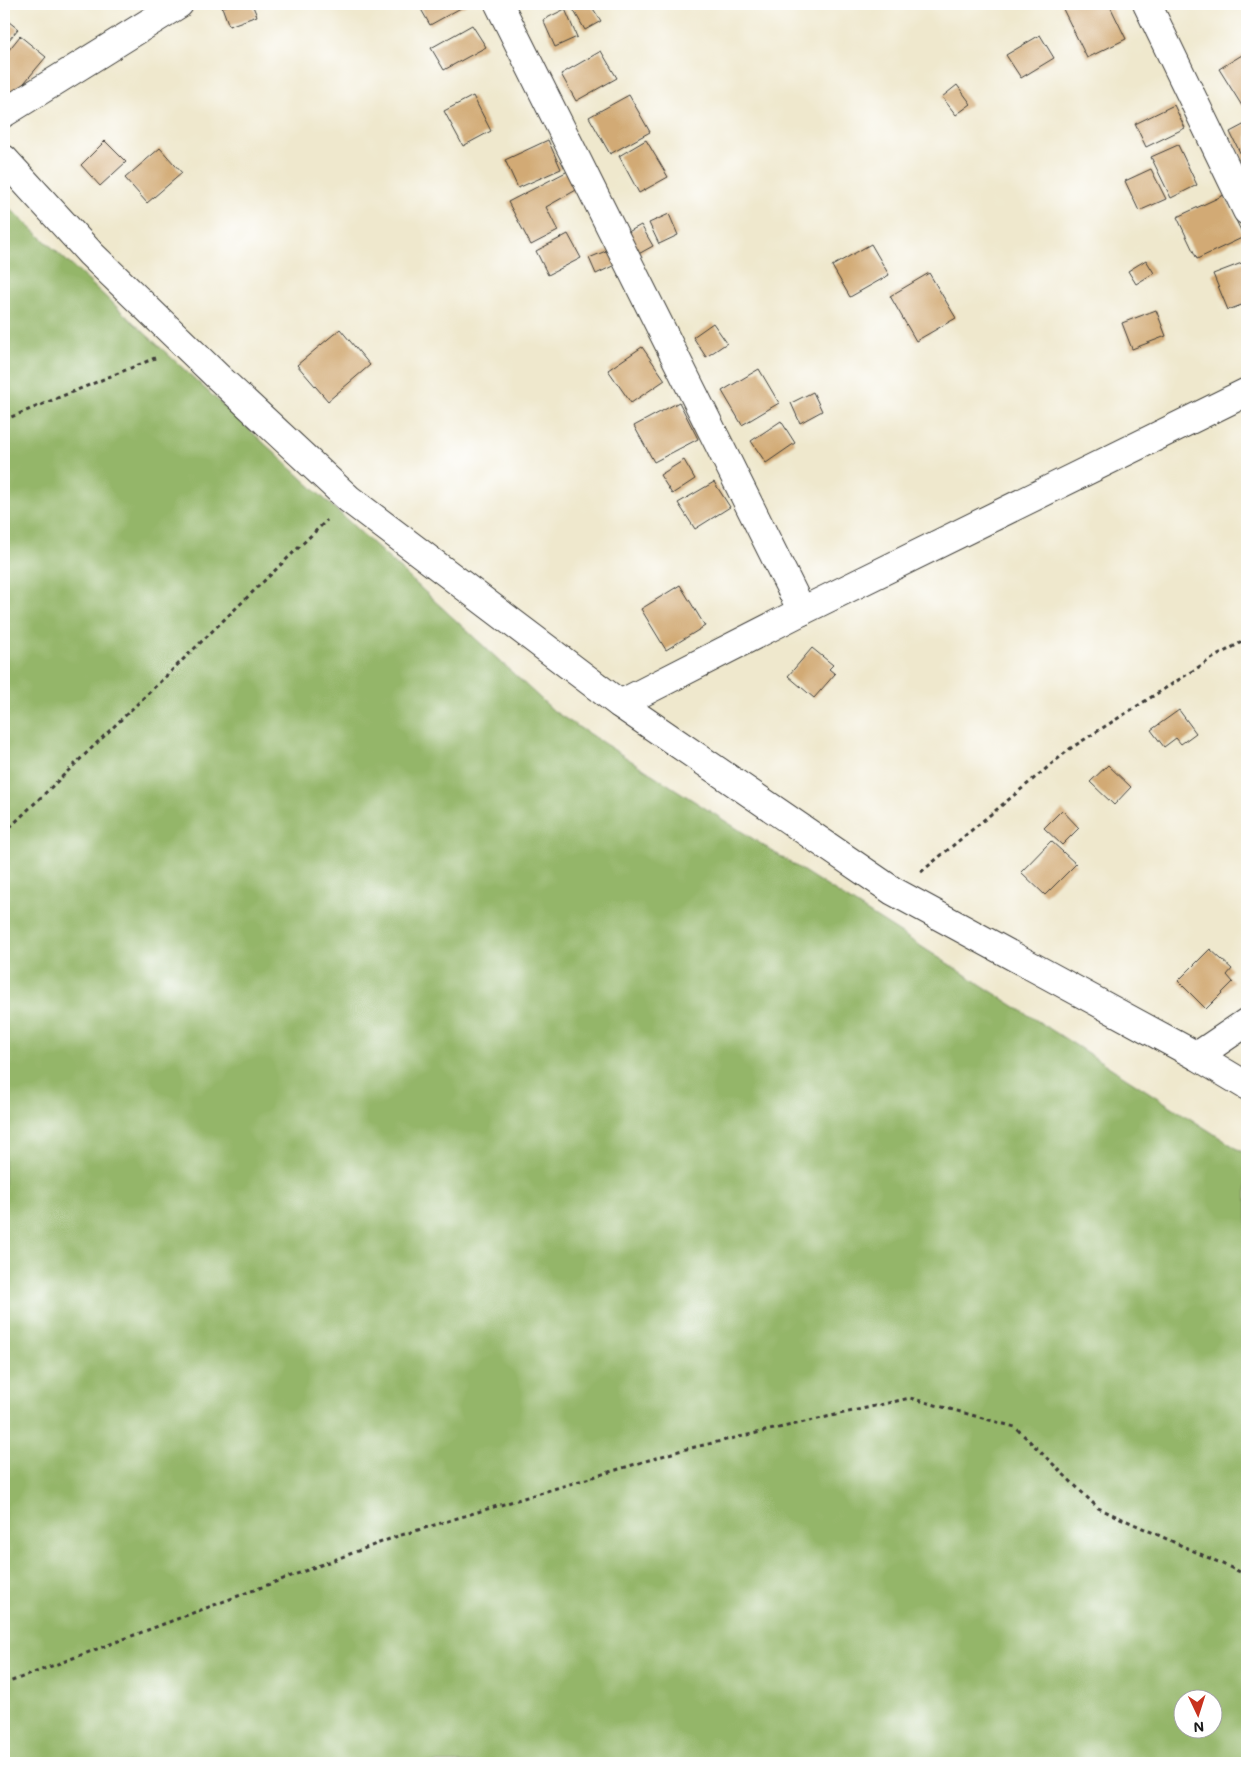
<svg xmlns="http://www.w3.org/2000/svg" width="1251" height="1767" viewBox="0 0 1251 1767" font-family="Mali,sans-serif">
	<rect width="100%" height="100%" fill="#fff"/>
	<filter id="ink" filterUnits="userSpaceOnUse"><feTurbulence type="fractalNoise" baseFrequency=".02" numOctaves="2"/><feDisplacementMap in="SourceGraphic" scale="10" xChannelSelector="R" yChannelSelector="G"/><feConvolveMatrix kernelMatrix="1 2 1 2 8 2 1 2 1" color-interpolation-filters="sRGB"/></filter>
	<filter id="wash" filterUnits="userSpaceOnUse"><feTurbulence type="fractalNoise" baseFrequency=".0096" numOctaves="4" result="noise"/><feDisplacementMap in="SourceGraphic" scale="20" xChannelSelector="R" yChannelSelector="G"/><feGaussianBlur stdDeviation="1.12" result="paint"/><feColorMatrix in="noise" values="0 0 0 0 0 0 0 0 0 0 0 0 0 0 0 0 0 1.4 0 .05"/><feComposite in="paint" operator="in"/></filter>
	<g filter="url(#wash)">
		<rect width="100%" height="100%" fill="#efe8cd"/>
		<path fill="#94b669" stroke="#586942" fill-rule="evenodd" d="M4,203L555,712L1247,1155V1763H4ZM1184,1700H1214V1730H1184Z"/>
		<g id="blocks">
			<g fill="#d2aa74">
				<polygon points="232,4 252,4 257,16 229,26 222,7"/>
				<polygon points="418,4 468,4 430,25"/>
				<polygon points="570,4 590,4 601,21 585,30"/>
				<polygon points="1064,4 1109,4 1126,39 1087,58 1061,5"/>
				<polygon points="565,9 577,37 555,47 543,20"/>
				<polygon points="4,18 18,29 4,46"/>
				<polygon points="472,25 486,47 444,70 431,48"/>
				<polygon points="1040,35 1054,58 1021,78 1006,55"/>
				<polygon points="20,36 46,57 14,95 4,86 4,56"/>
				<polygon points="601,51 617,78 576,101 561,74"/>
				<polygon points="1247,52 1247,107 1244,109 1219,69"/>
				<polygon points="957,85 971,104 956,115 942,97"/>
				<polygon points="629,95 650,132 610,154 589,117"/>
				<polygon points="473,96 491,131 463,146 444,111"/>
				<polygon points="1174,105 1185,128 1146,147 1135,124"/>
				<polygon points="1247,123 1247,167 1230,132"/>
				<polygon points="548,140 561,169 518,188 505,160"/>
				<polygon points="646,140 668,177 639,193 619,156"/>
				<polygon points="105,141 126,162 100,186 81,165"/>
				<polygon points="1178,145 1197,185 1171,198 1151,157"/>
				<polygon points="160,148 182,173 147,203 125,178"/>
				<polygon points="1151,169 1166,199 1139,211 1125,181"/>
				<polygon points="568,171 578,189 546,207 558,231 531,245 508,202"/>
				<polygon points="1224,195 1244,237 1197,259 1177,217"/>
				<polygon points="669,214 678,235 659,244 649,223"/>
				<polygon points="641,225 653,246 633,257 621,236"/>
				<polygon points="568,234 581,258 548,275 536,251"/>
				<polygon points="871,244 889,275 850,297 832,266"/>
				<polygon points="613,248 619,263 596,274 589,258"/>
				<polygon points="1146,260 1154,273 1136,284 1128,271"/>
				<polygon points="1247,261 1247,303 1228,310 1213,274"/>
				<polygon points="929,273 956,318 916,341 890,296"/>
				<polygon points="1156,310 1166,336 1132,349 1122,323"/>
				<polygon points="713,323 727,343 706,357 693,337"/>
				<polygon points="340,329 370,365 328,401 297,365"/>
				<polygon points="642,347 665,380 631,403 608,370"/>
				<polygon points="759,369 779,403 742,425 722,391"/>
				<polygon points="813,392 822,411 800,423 791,403"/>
				<polygon points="679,402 698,439 654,462 634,426"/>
				<polygon points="781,421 795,443 766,463 751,441"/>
				<polygon points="684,460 695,479 672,494 660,475"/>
				<polygon points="714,482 730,507 695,529 678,503"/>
				<polygon points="680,585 705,626 666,650 641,609"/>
				<polygon points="812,648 833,665 829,669 835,674 814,698 788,676"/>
				<polygon points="1179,710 1196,733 1181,744 1176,738 1164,747 1151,730"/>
				<polygon points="1108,765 1131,787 1114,805 1090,782"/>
				<polygon points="1062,810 1079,828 1062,845 1044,828"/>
				<polygon points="1051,841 1076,864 1045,895 1021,872"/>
				<polygon points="1210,949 1232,969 1227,975 1233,982 1206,1009 1178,981"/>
			</g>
		</g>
	</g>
	<g filter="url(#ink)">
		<use href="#blocks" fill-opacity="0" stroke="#3c3b37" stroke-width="1"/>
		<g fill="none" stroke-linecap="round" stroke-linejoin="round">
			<defs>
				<g id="street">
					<polyline points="499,4 802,611"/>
					<polyline points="1147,4 1247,211"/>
					<polyline points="4,113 179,4"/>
					<polyline points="4,159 91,254 216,375 349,499 620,704 893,891 1197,1056 1247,1086"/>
					<polyline points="620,704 802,611 1247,392"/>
					<polyline points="1197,1056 1247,1022"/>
				</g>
			</defs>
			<use href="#street" stroke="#3c3b37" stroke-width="30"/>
			<g stroke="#3c3b37" stroke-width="3" stroke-dasharray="4 4" stroke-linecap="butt">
				<polyline points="4,420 155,358"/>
				<polyline points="4,833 327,520"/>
				<polyline points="921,872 1071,748 1213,658 1247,639"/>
				<polyline points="4,1684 395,1537 682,1450 910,1398 1015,1427 1098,1508 1247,1575"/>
			</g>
			<use href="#street" stroke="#fff" stroke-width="28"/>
		</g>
	</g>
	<rect width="1251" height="1767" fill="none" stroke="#fff" stroke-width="20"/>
	<g transform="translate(1198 1714) rotate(176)"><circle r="24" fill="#ffffff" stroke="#a4a4a4"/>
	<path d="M0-4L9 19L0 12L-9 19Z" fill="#c8321e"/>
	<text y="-8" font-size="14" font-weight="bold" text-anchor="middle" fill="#1c1c1c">N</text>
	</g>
</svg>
